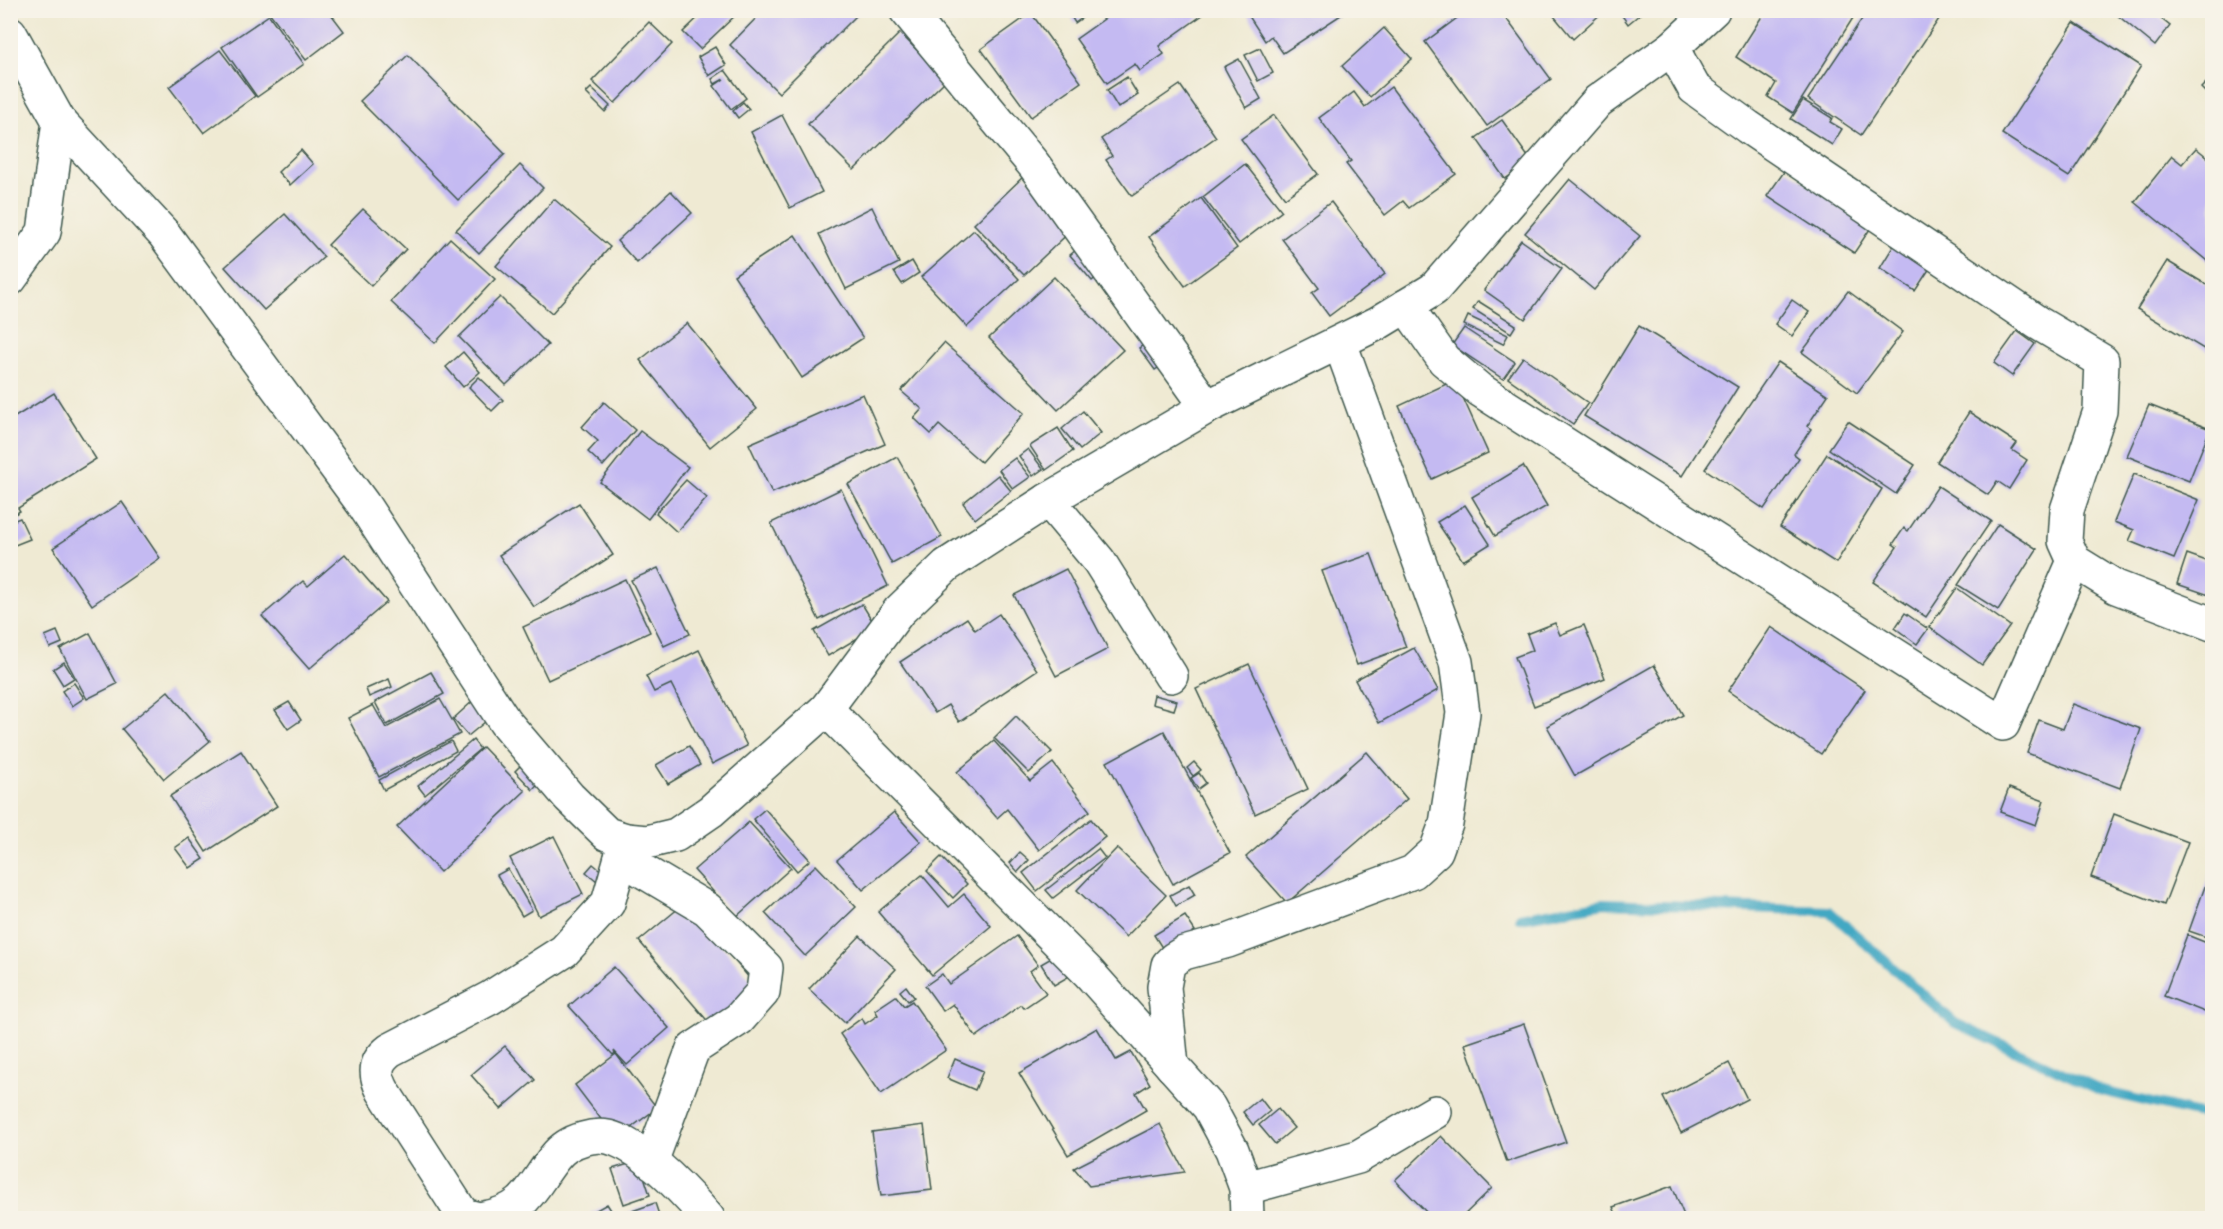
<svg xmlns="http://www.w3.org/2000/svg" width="2223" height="1229" viewBox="0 0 2223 1229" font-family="'Balsamiq Sans',sans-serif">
	<rect width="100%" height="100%" fill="#f7f3e8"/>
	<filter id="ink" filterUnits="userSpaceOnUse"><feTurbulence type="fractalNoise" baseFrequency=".0167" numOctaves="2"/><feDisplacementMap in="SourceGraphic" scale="12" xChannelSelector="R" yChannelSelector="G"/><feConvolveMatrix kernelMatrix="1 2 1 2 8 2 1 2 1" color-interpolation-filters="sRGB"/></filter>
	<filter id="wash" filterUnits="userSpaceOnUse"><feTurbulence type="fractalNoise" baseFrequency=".008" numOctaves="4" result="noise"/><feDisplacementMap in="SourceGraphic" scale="24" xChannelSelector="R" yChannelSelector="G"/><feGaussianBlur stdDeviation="1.35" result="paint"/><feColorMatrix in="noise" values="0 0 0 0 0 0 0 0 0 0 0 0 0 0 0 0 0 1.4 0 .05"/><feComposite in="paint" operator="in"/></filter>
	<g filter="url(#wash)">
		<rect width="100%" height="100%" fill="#efead3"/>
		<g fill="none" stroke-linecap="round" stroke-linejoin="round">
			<polyline stroke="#43a8c3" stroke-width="10" points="1520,918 1604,903 1829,911 1955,1023 2102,1091 2212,1117"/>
		</g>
		<g id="blocks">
			<g fill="#c4baf2">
				<polygon points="270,10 328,10 344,31 306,60 269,12"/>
				<polygon points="706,10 741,10 700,49 683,32"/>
				<polygon points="764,10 862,10 779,93 730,45"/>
				<polygon points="1067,10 1093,10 1075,23"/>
				<polygon points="1117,10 1202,10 1204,14 1159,46 1164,54 1140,71 1135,64 1107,83 1076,39"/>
				<polygon points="1245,10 1342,10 1344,13 1283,53 1271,36 1265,41"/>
				<polygon points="1468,10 1500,10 1551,79 1487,126 1425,42"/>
				<polygon points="1549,10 1605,10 1573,39"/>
				<polygon points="1618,10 1645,10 1628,24"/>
				<polygon points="1766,10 1858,10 1793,113 1768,97 1776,83 1736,57"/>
				<polygon points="1868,10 1927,10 1939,19 1861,135 1808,99"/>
				<polygon points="2111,10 2150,10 2170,26 2155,46"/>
				<polygon points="1031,13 1081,82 1031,117 981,49"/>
				<polygon points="269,15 304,64 257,97 222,47"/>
				<polygon points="649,22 672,44 615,103 592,81"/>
				<polygon points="2074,23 2141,66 2069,177 2002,134"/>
				<polygon points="1384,28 1412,59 1370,97 1342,66"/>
				<polygon points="900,33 946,80 854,170 808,124"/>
				<polygon points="715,47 726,65 709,76 698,57"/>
				<polygon points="1260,48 1273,73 1258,81 1245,55"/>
				<polygon points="220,50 255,96 204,133 169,87"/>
				<polygon points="408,55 505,154 458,200 360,101"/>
				<polygon points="1239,59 1261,99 1246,108 1224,67"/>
				<polygon points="725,70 746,98 731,109 714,86 724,79 715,84 712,79"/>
				<polygon points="1127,77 1138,95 1118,108 1107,90"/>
				<polygon points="2212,77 2212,99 2201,88"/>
				<polygon points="1180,85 1216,137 1132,196 1106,160 1112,156 1101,139"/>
				<polygon points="1391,87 1456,174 1409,208 1403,201 1385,215 1346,164 1351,161 1319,118 1354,92 1365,107"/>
				<polygon points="591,88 610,106 605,112 586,93"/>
				<polygon points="1803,100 1832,118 1830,122 1842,129 1832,145 1791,119"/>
				<polygon points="743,102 749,109 738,118 733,111"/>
				<polygon points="782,115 822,192 790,208 751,132"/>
				<polygon points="1274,115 1318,174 1285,198 1241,139"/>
				<polygon points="1502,120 1531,161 1505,179 1476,138"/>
				<polygon points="2196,148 2212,161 2212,265 2135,202 2172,156 2182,164"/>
				<polygon points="301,150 313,164 290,185 278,172"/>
				<polygon points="1245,164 1282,211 1239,244 1203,197"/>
				<polygon points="520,165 543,188 479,253 456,230"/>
				<polygon points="1786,169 1872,226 1854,253 1767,196"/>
				<polygon points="1025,175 1076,226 1024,275 974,224"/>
				<polygon points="1570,179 1640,236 1594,290 1525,233"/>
				<polygon points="671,191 692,213 637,263 617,241"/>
				<polygon points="1201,198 1237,248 1185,286 1149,237"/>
				<polygon points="554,199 610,247 552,313 496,266"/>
				<polygon points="1331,202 1385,274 1329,316 1312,293 1319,288 1282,239"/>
				<polygon points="872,207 899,263 846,289 819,234"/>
				<polygon points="363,209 406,249 371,286 328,245"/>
				<polygon points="285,214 324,257 264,310 225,267"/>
				<polygon points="974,230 1019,279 967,327 921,277"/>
				<polygon points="795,235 863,338 802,378 734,275"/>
				<polygon points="450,238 495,279 435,343 391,302"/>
				<polygon points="1521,240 1562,269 1525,319 1484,290"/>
				<polygon points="1083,244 1105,270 1092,281 1070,255"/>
				<polygon points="1894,245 1930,268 1915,291 1880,268"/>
				<polygon points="912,261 919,273 902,284 894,272"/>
				<polygon points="2167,261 2212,288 2212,354 2137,309"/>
				<polygon points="1054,277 1123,350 1058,410 989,338"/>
				<polygon points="1848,291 1903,332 1857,393 1802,352"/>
				<polygon points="500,297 548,345 506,385 459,337"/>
				<polygon points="1792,300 1809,312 1792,336 1775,324"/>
				<polygon points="1478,301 1516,325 1511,333 1473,309"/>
				<polygon points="1468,316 1508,335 1503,344 1464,325"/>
				<polygon points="687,323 757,409 710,447 640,360"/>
				<polygon points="1639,326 1738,387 1682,476 1584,416"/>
				<polygon points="1464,328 1515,362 1503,379 1452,345"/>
				<polygon points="2017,331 2035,344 2012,376 1994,363"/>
				<polygon points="1152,339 1168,361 1155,370 1139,348"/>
				<polygon points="944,343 1024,413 981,462 939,425 931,434 914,418 922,409 901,391"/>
				<polygon points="463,352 480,372 463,387 446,367"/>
				<polygon points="1523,357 1588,403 1573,424 1508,378"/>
				<polygon points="1778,362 1828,395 1807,426 1811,429 1794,454 1799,458 1764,509 1705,469"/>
				<polygon points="479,377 503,400 492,411 469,387"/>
				<polygon points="1455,380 1488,453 1432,479 1399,406"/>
				<polygon points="54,393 96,459 18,508 20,511 10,517 10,420"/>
				<polygon points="863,394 885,444 772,493 749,444"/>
				<polygon points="604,402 635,430 603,466 588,452 598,441 582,427"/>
				<polygon points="2149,405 2210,429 2189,481 2127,456"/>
				<polygon points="1083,411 1101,433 1080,450 1062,429"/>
				<polygon points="1969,412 2017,443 2012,450 2027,460 2009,489 1997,481 1988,495 1937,462"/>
				<polygon points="1848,421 1915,465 1896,494 1829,449"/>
				<polygon points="1058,428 1073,451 1046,470 1030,446"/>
				<polygon points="640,431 688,467 648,519 600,482"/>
				<polygon points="1028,449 1043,469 1033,476 1019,456"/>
				<polygon points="1827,454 1882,489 1836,563 1780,527"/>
				<polygon points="897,457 942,537 892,564 848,484"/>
				<polygon points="1015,458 1030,477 1013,489 999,470"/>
				<polygon points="1523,466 1547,506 1495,536 1472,497"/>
				<polygon points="2134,474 2199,500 2174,559 2129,541 2134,530 2114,522"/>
				<polygon points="998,475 1011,491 975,519 963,503"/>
				<polygon points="686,480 707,498 677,532 656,513"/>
				<polygon points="1938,486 1991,521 1926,617 1873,582 1897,547 1893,544 1904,528 1908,531"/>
				<polygon points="841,489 888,586 819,620 771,523"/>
				<polygon points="122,502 160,558 92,605 53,548"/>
				<polygon points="579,503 613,555 534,607 499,555"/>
				<polygon points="1465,505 1490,544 1463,561 1437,522"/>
				<polygon points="20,518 30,539 10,547 10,522"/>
				<polygon points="1998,524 2037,549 1998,610 1958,585"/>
				<polygon points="345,554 387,602 309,669 262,616 303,581 308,586"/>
				<polygon points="1371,554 1406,647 1357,665 1322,571"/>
				<polygon points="2187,554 2212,563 2212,596 2177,584"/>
				<polygon points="658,568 690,634 664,646 631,580"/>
				<polygon points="1066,569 1108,649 1056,676 1014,595"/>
				<polygon points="625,579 650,632 548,680 523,627"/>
				<polygon points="1957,588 2010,626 1982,665 1929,627"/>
				<polygon points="862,604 876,627 828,656 814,631"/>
				<polygon points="1905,613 1928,629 1917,644 1895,628"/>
				<polygon points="999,614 1037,670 959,722 948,705 935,713 900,662 967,618 975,630"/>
				<polygon points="1555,623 1560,635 1584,625 1605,678 1534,706 1515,657 1533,650 1527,634"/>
				<polygon points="1771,627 1865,690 1821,754 1728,691"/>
				<polygon points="57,631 62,643 50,648 45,636"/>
				<polygon points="90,633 117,684 87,699 60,649"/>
				<polygon points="1414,648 1438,690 1379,723 1355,680"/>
				<polygon points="699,650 747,746 712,764 671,684 654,692 646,676"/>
				<polygon points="64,662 74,678 63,685 53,669"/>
				<polygon points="1249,664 1308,789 1255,814 1196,689"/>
				<polygon points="1654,665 1683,715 1575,776 1547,726"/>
				<polygon points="431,672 444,694 387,725 375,702"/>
				<polygon points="389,679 392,687 369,697 366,689"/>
				<polygon points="74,683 84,698 72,706 62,691"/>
				<polygon points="168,691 210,741 164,779 122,729"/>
				<polygon points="1154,695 1177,701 1174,710 1152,704"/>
				<polygon points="440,699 460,734 379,777 348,718 373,705 386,728"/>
				<polygon points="475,699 491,717 468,736 453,719"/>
				<polygon points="289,702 301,720 288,729 275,710"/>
				<polygon points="2073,704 2141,729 2120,788 2027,753 2039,720 2063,729"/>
				<polygon points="1016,716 1052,752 1029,773 994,738"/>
				<polygon points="1164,731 1230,853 1173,884 1107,762"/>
				<polygon points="473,740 480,749 425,795 418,786"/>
				<polygon points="451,741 456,751 384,790 379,780"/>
				<polygon points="994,741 1030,781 1053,763 1090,811 1039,850 1007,809 997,818 957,772"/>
				<polygon points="689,746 700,765 668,784 656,765"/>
				<polygon points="483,747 525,791 440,872 397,827"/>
				<polygon points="241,751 277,806 206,852 170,796"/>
				<polygon points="1367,752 1407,799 1287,903 1246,857"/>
				<polygon points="528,758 546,776 533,790 515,771"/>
				<polygon points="1194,762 1201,770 1193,776 1187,768"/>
				<polygon points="1199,773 1206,783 1198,789 1191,778"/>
				<polygon points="2009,788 2044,801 2036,825 2000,812"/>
				<polygon points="765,809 810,860 797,871 753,819"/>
				<polygon points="894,812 921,842 863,890 837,860"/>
				<polygon points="2114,814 2188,842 2164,905 2091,877"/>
				<polygon points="1091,819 1105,837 1037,891 1023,873"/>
				<polygon points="749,822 791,868 736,917 694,870"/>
				<polygon points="554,836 583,894 539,916 510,858"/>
				<polygon points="189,838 204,859 190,868 175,848"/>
				<polygon points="1117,848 1166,895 1126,937 1077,890"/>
				<polygon points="1098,849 1105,858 1053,898 1046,890"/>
				<polygon points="1020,852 1029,860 1018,872 1010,863"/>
				<polygon points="941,857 967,884 953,898 927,871"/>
				<polygon points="593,864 604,873 597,881 586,872"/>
				<polygon points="816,865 856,907 805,956 765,913"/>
				<polygon points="2212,867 2212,939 2189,931"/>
				<polygon points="508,869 532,910 522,916 497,875"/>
				<polygon points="922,875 949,907 964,894 991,926 932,975 878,912"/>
				<polygon points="1189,885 1195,895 1176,906 1170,895"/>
				<polygon points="685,903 757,987 711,1025 639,941"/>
				<polygon points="1185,916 1195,931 1164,951 1154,935"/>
				<polygon points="2187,935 2212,945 2212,1015 2164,996"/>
				<polygon points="860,936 896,969 845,1023 809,989"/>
				<polygon points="1017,936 1038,965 1030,971 1046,993 1024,1008 1021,1005 976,1037 953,1004 943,1011 925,986 942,974 949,984"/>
				<polygon points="1060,953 1073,974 1054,985 1041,964"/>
				<polygon points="614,967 669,1028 627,1065 614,1051 615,1053 613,1055 569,1006"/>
				<polygon points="906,986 914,997 908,1001 900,991"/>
				<polygon points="896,996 904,1006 912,1001 946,1050 881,1094 840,1034 862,1018 865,1024 878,1015 875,1010"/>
				<polygon points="1524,1024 1566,1142 1507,1162 1465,1044"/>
				<polygon points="1097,1028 1116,1060 1131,1052 1150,1084 1136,1093 1146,1110 1068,1155 1019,1073"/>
				<polygon points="505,1046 535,1080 501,1109 471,1075"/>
				<polygon points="616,1054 657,1108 616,1139 575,1085"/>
				<polygon points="955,1059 983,1071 975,1090 947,1078"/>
				<polygon points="1729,1063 1747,1099 1681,1133 1663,1097"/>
				<polygon points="1260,1098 1270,1111 1253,1125 1243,1112"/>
				<polygon points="1278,1109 1294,1128 1275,1144 1259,1125"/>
				<polygon points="1160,1124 1185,1172 1089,1186 1074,1168"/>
				<polygon points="924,1125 932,1190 881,1196 872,1132"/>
				<polygon points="1441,1136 1492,1188 1461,1218 1432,1218 1395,1180"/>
				<polygon points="639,1161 650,1195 624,1204 612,1169"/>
				<polygon points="1672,1186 1685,1218 1618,1218 1613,1207"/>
				<polygon points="655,1203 660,1218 623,1218 621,1215"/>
				<polygon points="607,1204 616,1218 582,1218"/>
			</g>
		</g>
	</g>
	<g filter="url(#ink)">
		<use href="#blocks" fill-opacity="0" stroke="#3e574c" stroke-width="1.5"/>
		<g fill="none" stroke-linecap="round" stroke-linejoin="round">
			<defs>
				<g id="street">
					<polyline points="906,10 1034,165 1207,407"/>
					<polyline points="10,33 59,121 164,234 363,504 505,722 569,797 607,834 626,840 647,842 676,835 711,811 826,709 899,611 947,565 1048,500 1207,407 1378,323 1434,289 1598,101 1672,48 1713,10"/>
					<polyline points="1672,48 1694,88 1748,127 2038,323 2102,361 2100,411 2067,510 2065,541 2074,561 2116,587 2212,624"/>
					<polyline points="10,279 44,232 59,121"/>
					<polyline points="1406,306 1444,360 1480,390 2003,724 2074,561"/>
					<polyline points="1048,500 1099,561 1171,676"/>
					<polyline points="826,709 1088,972 1209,1107 1232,1150 1246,1188 1247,1218"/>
					<polyline points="621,858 707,909 766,968 763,992 739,1019 693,1049 651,1162"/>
					<polyline points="1172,1066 1164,987 1168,965 1174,959 1184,953 1228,941 1413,872 1436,851 1446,824 1463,713 1456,662 1340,343"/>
					<polyline points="1246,1188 1358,1157 1435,1112"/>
					<path d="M475,1218L463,1215L383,1091C374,1074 374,1062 390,1050L490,998L564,951L608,903L626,840"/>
					<path d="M484,1218C527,1211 531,1187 555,1157C568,1140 597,1131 617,1140C648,1152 687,1194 708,1218"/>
				</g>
			</defs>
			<use href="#street" stroke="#3e574c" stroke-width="36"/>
			<use href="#street" stroke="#fff" stroke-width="33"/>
		</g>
	</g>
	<rect width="2223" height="1229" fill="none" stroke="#f7f3e8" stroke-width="36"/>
</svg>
